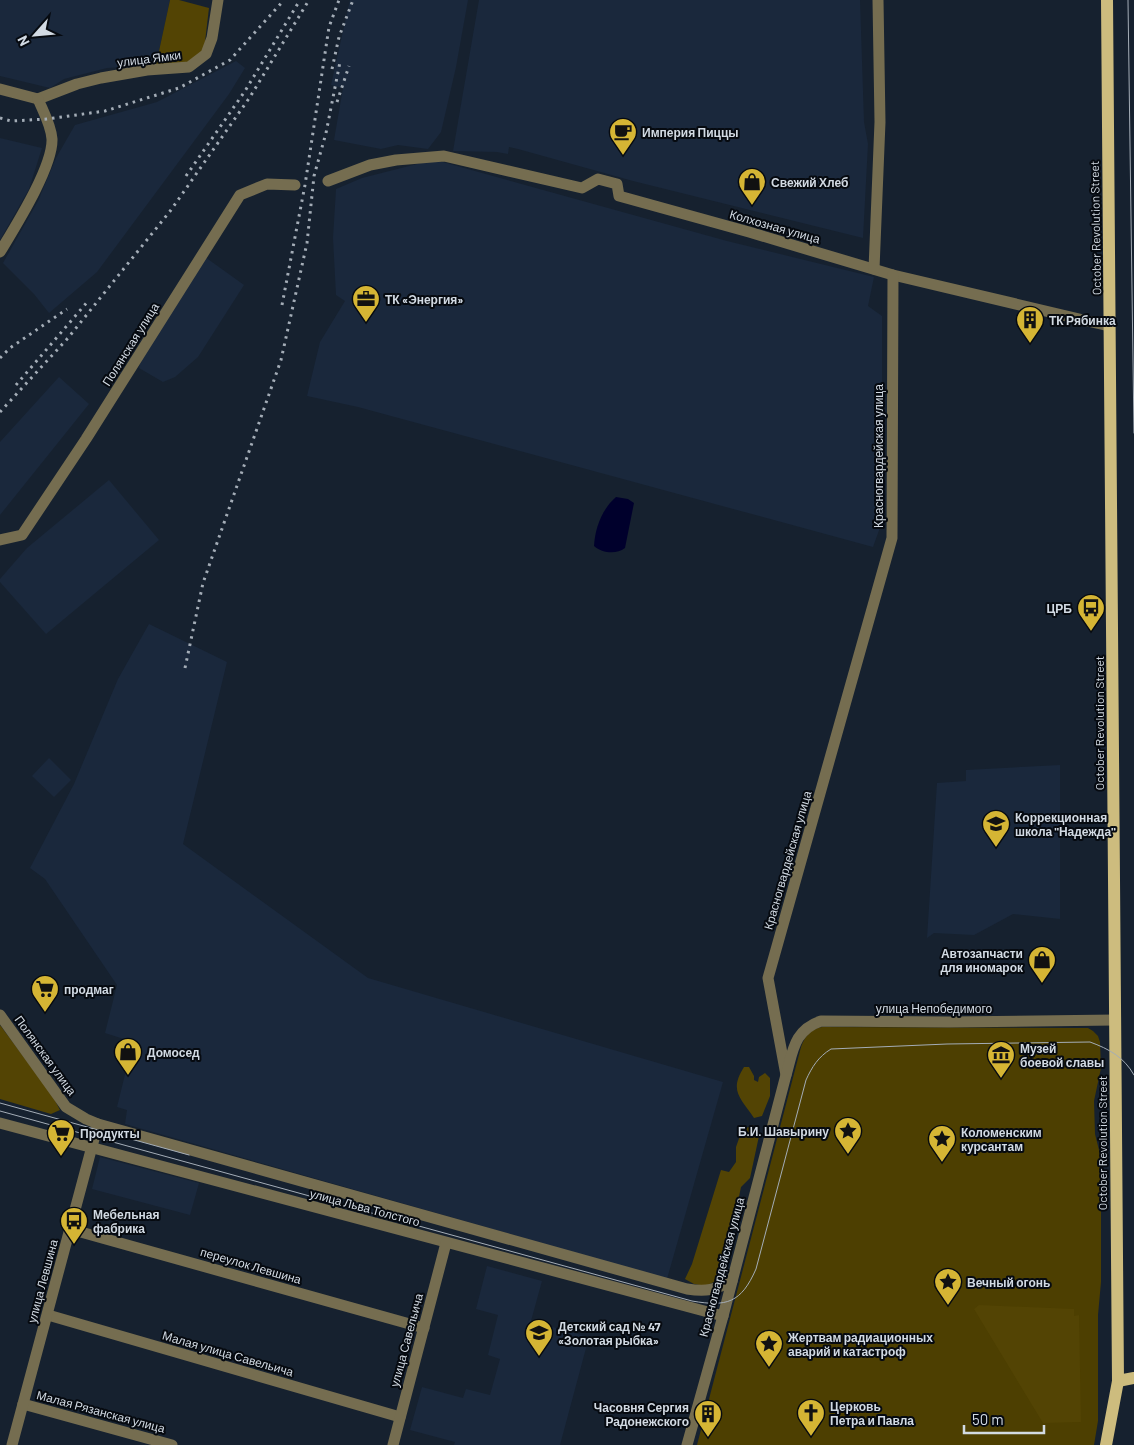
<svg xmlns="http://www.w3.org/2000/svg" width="1134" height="1445" viewBox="0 0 1134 1445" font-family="Barlow,sans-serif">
	<rect width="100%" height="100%" fill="#16212f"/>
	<g fill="#1a283c">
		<polygon points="0,0 170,0 156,65 107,68 64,79 50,88 0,76"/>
		<polygon points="350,0 468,0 456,67 441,132 428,149 398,145 381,149 334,140 343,88 331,85"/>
		<polygon points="479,0 860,0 864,122 868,144 863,238 633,181 518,149 509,147 508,154 497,152 453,151"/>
		<polygon points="236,61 245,68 229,94 97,272 49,313 34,294 3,263 38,201 56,158 75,125 157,102"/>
		<polygon points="0,138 42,148 29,189 0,240"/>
		<polygon points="439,161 727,241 874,277 868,306 882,316 882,522 873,547 358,407 307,396 320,342 345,301 336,295 333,238 336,189 362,178 421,163"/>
		<polygon points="205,257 244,285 198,357 175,377 163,382 139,368 140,362"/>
		<polygon points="59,377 89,404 0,515 0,442"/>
		<polygon points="109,480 159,540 46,634 0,582 0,579 27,548"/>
		<polygon points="149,624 227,662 183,844 368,978 723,1082 667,1279 125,1124 127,1110 117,1107 133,1042 105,1033 117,985 45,879 30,868 74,784 118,679"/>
		<polygon points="49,758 71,780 54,797 32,776"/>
		<polygon points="1060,765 1060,919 1013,914 974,935 934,933 927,938 937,783 966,781 966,770"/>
		<polygon points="100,1157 199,1183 190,1215 92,1189"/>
		<polygon points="487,1266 542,1281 531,1321 589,1337 560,1445 454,1445 455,1442 410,1430 422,1387 463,1398 466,1389 490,1395 500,1359 488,1355 498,1315 476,1309"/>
	</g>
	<path fill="#4d3f01" d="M822,1027L1082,1028H1088L1093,1031L1098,1036L1100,1042L1101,1068L1094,1101L1095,1134L1101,1158V1282L1098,1315V1421L1094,1445H697L801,1047C805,1036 811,1029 822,1027Z"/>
	<g fill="#534404">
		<polygon points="170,0 179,0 209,8 204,50 181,67 156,65"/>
		<polygon points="0,1025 52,1095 60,1110 51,1114 0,1099"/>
		<path d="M744,1067H749L754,1076V1080L758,1082L759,1077L765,1073L770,1078V1096L762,1116L754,1118C740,1097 729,1091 744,1067Z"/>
		<polygon points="753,1125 759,1136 750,1178 741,1187 731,1236 730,1253 722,1276 714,1282 705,1286 694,1284 685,1279 692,1264 721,1170 729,1172 736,1162 736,1147 742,1130"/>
		<polygon points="979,1305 1074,1309 1074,1316 1079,1315 1081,1422 1043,1423 974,1309"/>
	</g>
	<path fill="#00002c" d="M616,497L628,499L634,503L625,548C616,555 602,553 594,546C595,528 602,509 616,497Z"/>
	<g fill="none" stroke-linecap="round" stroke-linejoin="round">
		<g stroke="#756d50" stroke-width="11">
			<polyline points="0,89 38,99"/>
			<polyline points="38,99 77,84 101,78 147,70 189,67 206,54 212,38 218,0"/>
			<polyline points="328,181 370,165 396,160 444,156 582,188 598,179 617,184 619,196 749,232 893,275 1109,326"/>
			<path d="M0,252C15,227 53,167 52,139C51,125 43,111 38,99"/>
			<polyline points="874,269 880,122 878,0"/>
			<polyline points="0,540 22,535 86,439 240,195 267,184 295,185"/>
			<path d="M0,1015L66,1107L86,1119L98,1124L687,1289C707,1292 714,1290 732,1281"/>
			<polyline points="786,1075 768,978 892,538 893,275"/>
			<polyline points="0,1123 723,1316"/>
			<polyline points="70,1229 424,1328"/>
			<polyline points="48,1315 400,1417"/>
			<polyline points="23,1404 172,1445"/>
			<polyline points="12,1445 98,1124"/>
			<polyline points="393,1445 446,1243"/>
			<path d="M687,1445L723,1316L786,1075C793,1051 794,1030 821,1021L949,1022L1115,1020"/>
		</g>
		<g stroke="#cdbc7e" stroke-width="12">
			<polyline points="1118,1381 1134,1378"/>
			<polyline points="1106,1445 1118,1381 1107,0"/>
		</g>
		<g stroke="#a4adb7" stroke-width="1">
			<polyline points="1128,0 1134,433"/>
			<polyline points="0,1103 189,1155"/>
			<path d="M0,1111L692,1301C727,1307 741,1303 756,1269L806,1080C812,1067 818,1057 831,1049L947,1044L1090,1042C1109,1049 1124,1057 1134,1075"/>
		</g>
		<g stroke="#a4adb7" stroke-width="3" stroke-dasharray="2.5 5" stroke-linecap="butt">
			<polyline points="332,69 339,37 353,0"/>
			<polyline points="337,102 349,66"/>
			<polyline points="0,118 11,121 47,119 105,111 179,88 230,60 284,0"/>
			<polyline points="186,176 245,91 300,0"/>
			<polyline points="282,305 305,185 329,27 339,0"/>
			<polyline points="0,358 10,348 67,309"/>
			<polyline points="16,385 89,300"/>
			<polyline points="0,412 68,338 171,210 250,97 309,0"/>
			<polyline points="185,668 203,583 281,360 307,243 314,176 326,133 340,62"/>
		</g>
	</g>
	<defs>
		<symbol id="cafe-pin" viewBox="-11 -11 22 30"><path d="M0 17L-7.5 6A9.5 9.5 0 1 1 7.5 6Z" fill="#d5b534" stroke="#060a10"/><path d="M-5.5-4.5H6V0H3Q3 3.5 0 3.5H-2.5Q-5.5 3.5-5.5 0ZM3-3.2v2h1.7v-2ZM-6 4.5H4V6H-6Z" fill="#111"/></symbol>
		<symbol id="shop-pin" viewBox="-11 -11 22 30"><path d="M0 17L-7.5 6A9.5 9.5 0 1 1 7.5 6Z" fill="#d5b534" stroke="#060a10"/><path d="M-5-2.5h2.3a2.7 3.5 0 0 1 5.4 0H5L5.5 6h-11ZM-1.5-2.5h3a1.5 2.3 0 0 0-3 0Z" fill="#111"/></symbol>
		<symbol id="office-pin" viewBox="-11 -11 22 30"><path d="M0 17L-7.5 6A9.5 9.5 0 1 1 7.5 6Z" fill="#d5b534" stroke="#060a10"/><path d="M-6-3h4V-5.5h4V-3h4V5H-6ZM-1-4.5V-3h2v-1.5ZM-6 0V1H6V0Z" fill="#111"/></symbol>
		<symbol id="building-pin" viewBox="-11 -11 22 30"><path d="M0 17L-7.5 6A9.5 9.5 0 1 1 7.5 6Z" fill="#d5b534" stroke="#060a10"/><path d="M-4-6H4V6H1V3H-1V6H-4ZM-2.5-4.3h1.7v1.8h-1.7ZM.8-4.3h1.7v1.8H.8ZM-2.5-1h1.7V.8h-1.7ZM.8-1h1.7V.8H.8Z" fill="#111"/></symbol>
		<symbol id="bus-pin" viewBox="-11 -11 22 30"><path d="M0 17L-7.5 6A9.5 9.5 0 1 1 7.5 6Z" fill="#d5b534" stroke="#060a10"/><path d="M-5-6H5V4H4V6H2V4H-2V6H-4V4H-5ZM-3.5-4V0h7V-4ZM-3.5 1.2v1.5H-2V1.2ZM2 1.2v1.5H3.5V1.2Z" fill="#111"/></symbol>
		<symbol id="school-pin" viewBox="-11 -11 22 30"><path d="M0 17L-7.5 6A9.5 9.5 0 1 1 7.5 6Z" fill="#d5b534" stroke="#060a10"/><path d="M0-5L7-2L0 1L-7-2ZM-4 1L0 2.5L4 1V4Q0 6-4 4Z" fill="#111"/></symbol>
		<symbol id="supermarket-pin" viewBox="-11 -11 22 30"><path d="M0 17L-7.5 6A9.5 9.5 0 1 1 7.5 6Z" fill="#d5b534" stroke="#060a10"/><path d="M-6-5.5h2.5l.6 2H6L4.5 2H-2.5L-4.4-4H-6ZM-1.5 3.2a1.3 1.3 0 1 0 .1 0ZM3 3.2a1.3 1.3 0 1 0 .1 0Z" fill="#111"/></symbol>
		<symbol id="museum-pin" viewBox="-11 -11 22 30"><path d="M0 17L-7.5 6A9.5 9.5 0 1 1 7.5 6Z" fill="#d5b534" stroke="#060a10"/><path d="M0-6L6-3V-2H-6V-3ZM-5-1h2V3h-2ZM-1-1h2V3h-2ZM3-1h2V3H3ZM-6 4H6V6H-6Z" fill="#111"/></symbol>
		<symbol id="sight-pin" viewBox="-11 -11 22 30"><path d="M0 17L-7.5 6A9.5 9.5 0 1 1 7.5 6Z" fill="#d5b534" stroke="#060a10"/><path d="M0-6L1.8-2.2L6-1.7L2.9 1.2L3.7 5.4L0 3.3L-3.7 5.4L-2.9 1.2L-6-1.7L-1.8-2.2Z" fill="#111"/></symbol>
		<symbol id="church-pin" viewBox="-11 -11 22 30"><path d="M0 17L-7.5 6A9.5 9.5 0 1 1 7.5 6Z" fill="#d5b534" stroke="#060a10"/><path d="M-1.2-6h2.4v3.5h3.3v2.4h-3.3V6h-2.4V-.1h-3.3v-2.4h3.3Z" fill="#111"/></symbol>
	</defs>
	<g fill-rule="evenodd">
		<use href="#cafe-pin" x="607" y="116" width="32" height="43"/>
		<use href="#shop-pin" x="736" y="166" width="32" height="43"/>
		<use href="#office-pin" x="350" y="283" width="32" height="43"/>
		<use href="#building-pin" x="1014" y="304" width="32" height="43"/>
		<use href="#bus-pin" x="1075" y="592" width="32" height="43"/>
		<use href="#school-pin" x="980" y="808" width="32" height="43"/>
		<use href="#shop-pin" x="1026" y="944" width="32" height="43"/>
		<use href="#supermarket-pin" x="29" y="973" width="32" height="43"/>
		<use href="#shop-pin" x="112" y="1036" width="32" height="43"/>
		<use href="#museum-pin" x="985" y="1039" width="32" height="43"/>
		<use href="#sight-pin" x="832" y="1115" width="32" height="43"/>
		<use href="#supermarket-pin" x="45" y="1117" width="32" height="43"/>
		<use href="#sight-pin" x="926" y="1123" width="32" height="43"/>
		<use href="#bus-pin" x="58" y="1205" width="32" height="43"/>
		<use href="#sight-pin" x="932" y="1266" width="32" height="43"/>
		<use href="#school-pin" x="523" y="1317" width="32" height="43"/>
		<use href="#sight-pin" x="753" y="1328" width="32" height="43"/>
		<use href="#church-pin" x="795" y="1397" width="32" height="43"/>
		<use href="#building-pin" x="692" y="1398" width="32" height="43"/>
	</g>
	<g text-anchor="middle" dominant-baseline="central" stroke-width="4" stroke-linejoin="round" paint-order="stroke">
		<g font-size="12" fill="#d2dae3" stroke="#060a10">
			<text transform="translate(149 58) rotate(-7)">улица Ямки</text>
			<text transform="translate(775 226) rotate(16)">Колхозная улица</text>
			<text transform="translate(1095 228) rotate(-91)">October Revolution Street</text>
			<text transform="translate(130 344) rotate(-58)">Полянская улица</text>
			<text transform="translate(878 456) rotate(-90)">Красногвардейская улица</text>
			<text transform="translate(1099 723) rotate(-90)">October Revolution Street</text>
			<text transform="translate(787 860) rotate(-74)">Красногвардейская улица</text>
			<text x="934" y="1008">улица Непобедимого</text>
			<text transform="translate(46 1055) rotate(54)">Полянская улица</text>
			<text transform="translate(1102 1143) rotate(-90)">October Revolution Street</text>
			<text transform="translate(365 1207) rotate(15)">улица Льва Толстого</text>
			<text transform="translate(251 1265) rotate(16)">переулок Левшина</text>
			<text transform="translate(721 1267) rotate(-75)">Красногвардейская улица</text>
			<text transform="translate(42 1281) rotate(-75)">улица Левшина</text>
			<text transform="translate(406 1340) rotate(-75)">улица Савельича</text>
			<text transform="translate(228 1353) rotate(16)">Малая улица Савельича</text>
			<text transform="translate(101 1411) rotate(15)">Малая Рязанская улица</text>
		</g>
		<g font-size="12" font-weight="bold" fill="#d2dae3" stroke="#060a10" text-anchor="start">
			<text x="642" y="132">Империя Пиццы</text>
			<text x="771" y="182">Свежий Хлеб</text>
			<text x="385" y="299">ТК «Энергия»</text>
			<text x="1049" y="320">ТК Рябинка</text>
			<text x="1072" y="608" text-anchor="end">ЦРБ</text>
			<text x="1015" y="817">Коррекционная<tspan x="1015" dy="14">школа "Надежда"</tspan></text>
			<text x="1023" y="953" text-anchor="end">Автозапчасти<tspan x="1023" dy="14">для иномарок</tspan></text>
			<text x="64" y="989">продмаг</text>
			<text x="1020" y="1048">Музей<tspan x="1020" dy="14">боевой славы</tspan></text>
			<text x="147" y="1052">Домосед</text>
			<text x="829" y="1131" text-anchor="end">Б.И. Шавырину</text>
			<text x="961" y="1132">Коломенским<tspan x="961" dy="14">курсантам</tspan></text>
			<text x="80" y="1133">Продукты</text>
			<text x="93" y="1214">Мебельная<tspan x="93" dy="14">фабрика</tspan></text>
			<text x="967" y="1282">Вечный огонь</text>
			<text x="558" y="1326">Детский сад № 47<tspan x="558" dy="14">«Золотая рыбка»</tspan></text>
			<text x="788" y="1337">Жертвам радиационных<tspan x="788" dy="14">аварий и катастроф</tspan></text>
			<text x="830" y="1406">Церковь<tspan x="830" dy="14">Петра и Павла</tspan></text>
			<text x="689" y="1407" text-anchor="end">Часовня Сергия<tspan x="689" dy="14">Радонежского</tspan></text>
		</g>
	</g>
	<g transform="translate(35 35) rotate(243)" stroke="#060a10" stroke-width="4" paint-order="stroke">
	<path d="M0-4L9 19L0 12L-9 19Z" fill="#d2dae3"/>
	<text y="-8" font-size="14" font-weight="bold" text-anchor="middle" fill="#d2dae3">N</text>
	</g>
	<path d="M964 1425v8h80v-8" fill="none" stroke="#d2dae3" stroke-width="2.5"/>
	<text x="972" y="1425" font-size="15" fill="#d2dae3" stroke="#060a10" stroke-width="4" paint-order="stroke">50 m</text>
</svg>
